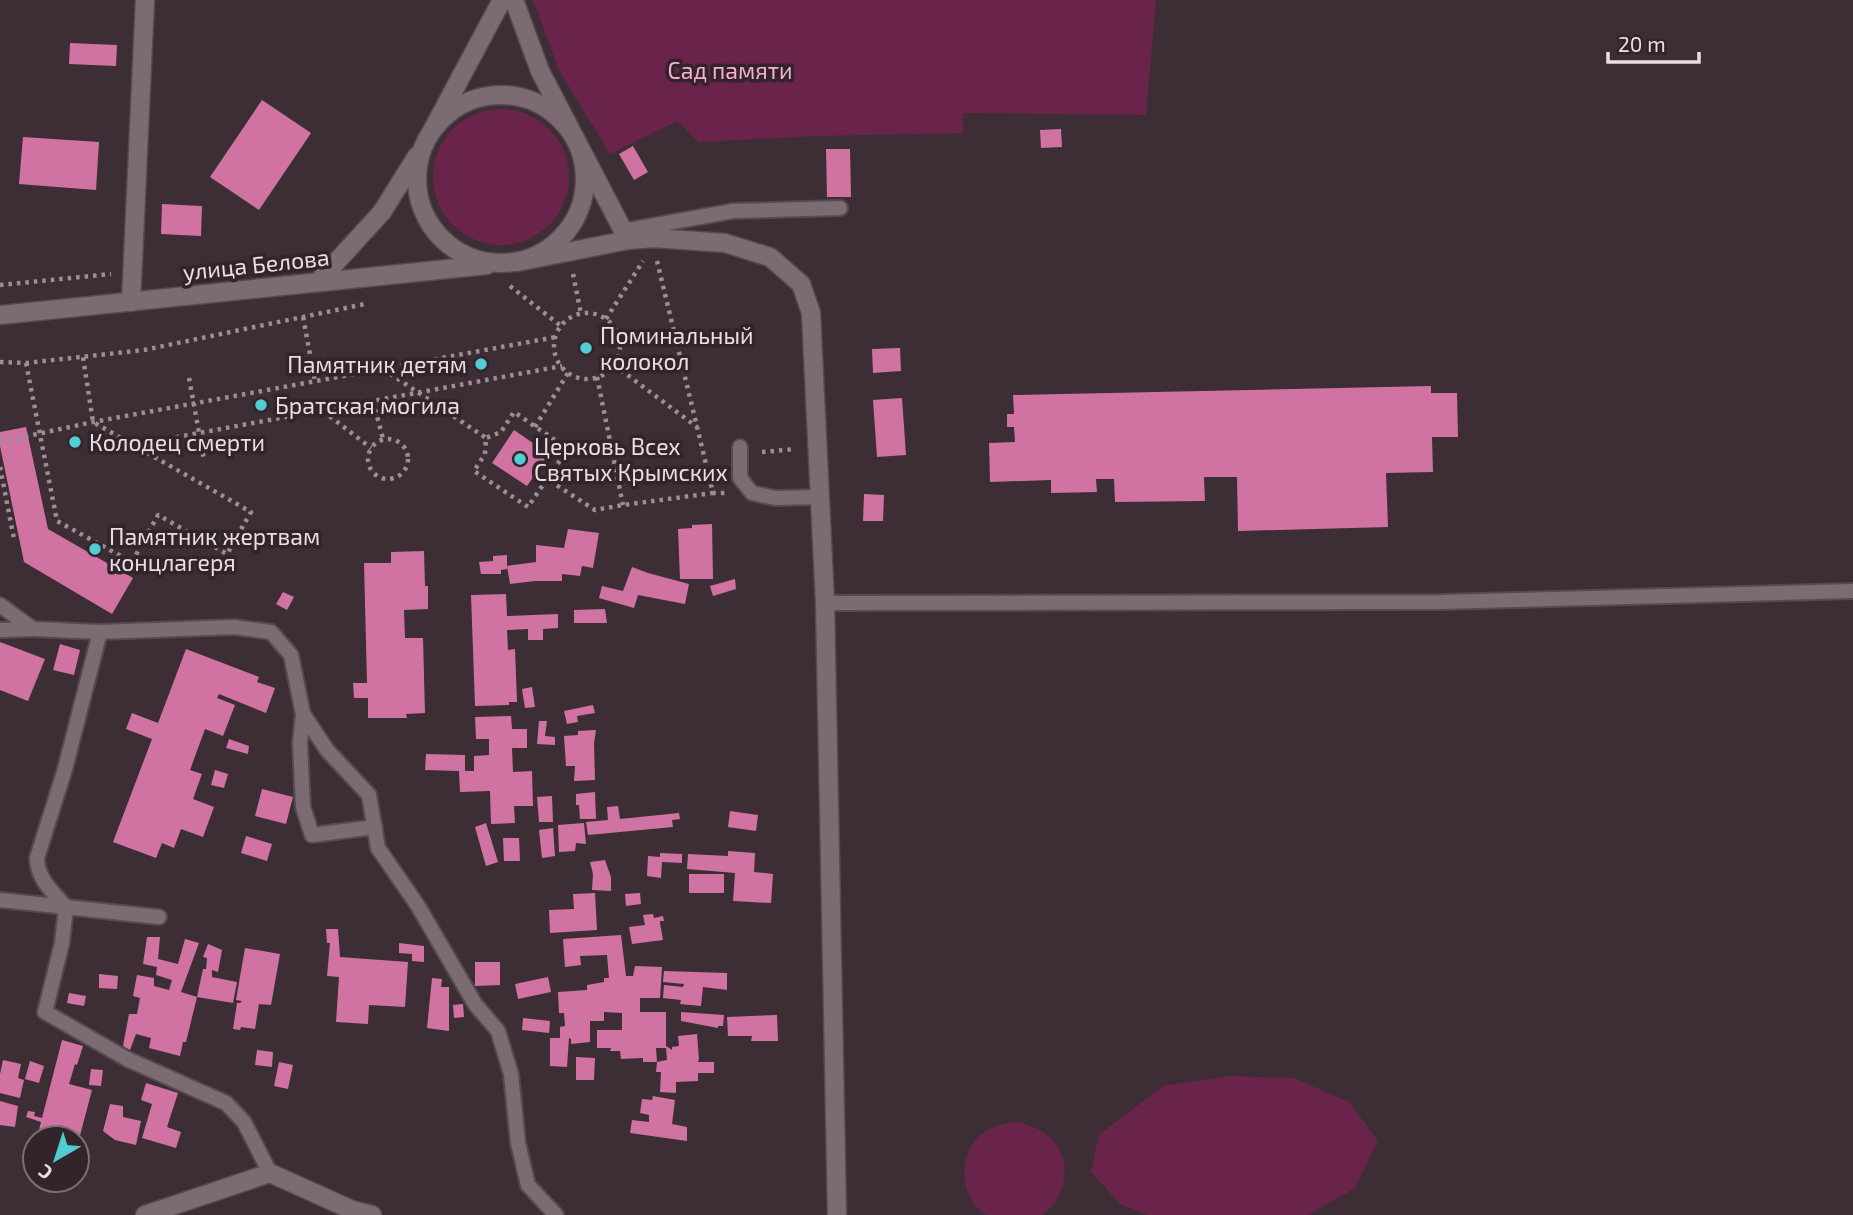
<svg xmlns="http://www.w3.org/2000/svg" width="1853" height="1215" viewBox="0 0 1853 1215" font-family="'Exo 2',sans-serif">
	<rect width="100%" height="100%" fill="#3d2e35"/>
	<g fill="#6a244b">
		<polygon points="533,0 1156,0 1146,115 963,113 963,133 816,136 699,142 677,121 610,154 559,70"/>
		<circle cx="501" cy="177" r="68"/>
		<polygon points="1230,1076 1293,1078 1349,1102 1378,1141 1355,1188 1308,1215 1148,1215 1120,1204 1091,1172 1099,1135 1163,1086"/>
		<path d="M1017,1122C1028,1125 1038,1127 1047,1135C1074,1156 1068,1196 1042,1215H986C957,1196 957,1151 986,1131C995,1125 1006,1123 1017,1122Z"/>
	</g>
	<g fill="#d073a2">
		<polygon points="70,43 117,45 116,66 69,64"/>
		<polygon points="262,100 311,133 259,210 210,177"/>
		<polygon points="1061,129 1062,147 1041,148 1040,130"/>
		<polygon points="23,137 99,142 96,190 19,184"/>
		<polygon points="633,146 648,172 634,180 619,154"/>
		<polygon points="826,149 850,149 851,197 827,197"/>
		<polygon points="162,204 202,206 201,236 161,234"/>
		<polygon points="900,348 901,371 873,373 872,349"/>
		<polygon points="1431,386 1431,393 1457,393 1458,437 1432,437 1433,472 1386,473 1388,527 1238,531 1237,477 1204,477 1205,501 1115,502 1114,479 1096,479 1097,492 1051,493 1051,480 990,482 989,443 1015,442 1014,427 1007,427 1007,414 1014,414 1013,395"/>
		<polygon points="902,398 906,455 877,457 873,400"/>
		<polygon points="26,427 48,529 133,578 112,614 24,562 0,446 0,432"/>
		<polygon points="514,430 549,454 527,486 492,463"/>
		<polygon points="864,494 884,495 883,521 863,521"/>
		<polygon points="712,524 713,579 680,579 678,529 692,528 692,525"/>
		<polygon points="568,529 599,533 593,568 582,566 580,576 562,574 562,581 535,581 510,584 507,566 536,562 536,545 564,548"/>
		<polygon points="424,551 425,586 428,586 428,609 404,610 405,638 423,638 425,713 406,714 407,718 368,718 368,698 354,698 353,683 367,683 364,563 391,563 391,552"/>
		<polygon points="507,555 507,569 501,570 501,574 481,574 479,562 493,561 493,556"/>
		<polygon points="632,567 648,573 689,584 685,604 638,595 634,608 599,598 602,586 623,591"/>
		<polygon points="735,579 736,589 713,596 710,586"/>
		<polygon points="283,592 294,597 287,610 276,604"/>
		<polygon points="506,594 507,616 558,614 558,628 543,629 543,640 528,640 528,629 507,630 508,650 515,649 517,702 509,702 509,705 475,706 471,595"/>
		<polygon points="605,609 607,623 574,623 574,610"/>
		<polygon points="0,642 45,659 28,701 0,690"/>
		<polygon points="60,644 80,650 74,675 53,670"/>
		<polygon points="186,649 259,677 257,682 275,688 266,713 219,694 217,698 235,705 223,736 205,729 190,770 202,774 193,799 214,807 203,837 181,829 174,848 162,843 156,858 113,842 152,739 126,729 132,713 158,723"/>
		<polygon points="532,687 535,707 525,708 522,689"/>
		<polygon points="593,705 595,713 577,716 578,722 567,724 564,711"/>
		<polygon points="511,716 512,729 527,729 527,748 512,748 513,772 532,771 533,806 514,806 515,823 491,824 490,791 460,792 459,771 425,770 426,754 465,755 465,771 474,771 474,756 489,755 489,739 476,739 475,717"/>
		<polygon points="539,721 547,721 545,736 555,737 555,745 537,744"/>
		<polygon points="596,730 594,743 595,780 574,781 575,766 566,766 564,736 578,735 578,731"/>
		<polygon points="229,739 249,746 248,754 226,748"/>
		<polygon points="215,770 228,774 224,788 211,785"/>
		<polygon points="262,789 293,797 286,824 255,816"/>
		<polygon points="595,792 596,819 580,819 579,805 576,805 576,794"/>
		<polygon points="552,796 553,822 539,822 537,797"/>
		<polygon points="618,806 620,819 679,813 680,819 672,820 673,827 588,835 586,822 608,820 607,807"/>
		<polygon points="730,811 758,815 756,831 728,827"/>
		<polygon points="486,823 498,862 486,866 475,827"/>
		<polygon points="584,823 586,844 576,843 575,851 559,852 558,825"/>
		<polygon points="553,828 555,856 542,858 539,830"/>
		<polygon points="246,836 272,844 267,861 241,853"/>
		<polygon points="503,838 519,838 520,861 504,861"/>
		<polygon points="728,851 755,853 754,872 773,874 771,903 733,901 735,873 687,869 688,854 728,856"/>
		<polygon points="660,853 682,854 682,863 662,862 661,878 647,876 648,856 660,857"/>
		<polygon points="605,860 611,877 611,891 592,890 593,874 590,862"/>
		<rect x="689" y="874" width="35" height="19"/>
		<polygon points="595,893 597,930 550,933 549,910 574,909 573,894"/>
		<polygon points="640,893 641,904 626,906 625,894"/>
		<polygon points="653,914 654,918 663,916 664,921 660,921 660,923 663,940 632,944 629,927 645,925 643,915"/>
		<polygon points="326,929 338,929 340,957 408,962 405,1007 369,1005 368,1024 336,1022 339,977 327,976 330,943 327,943"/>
		<polygon points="621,935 626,976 633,976 635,966 662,967 660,998 640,998 640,1012 666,1012 666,1046 672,1050 672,1047 679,1046 678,1036 697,1034 699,1059 698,1062 714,1062 714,1073 698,1073 698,1081 676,1082 676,1093 660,1092 661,1072 656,1072 657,1062 667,1060 666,1048 656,1048 657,1062 643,1062 643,1058 621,1059 620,1051 610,1051 611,1048 597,1048 597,1030 622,1030 622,1013 604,1012 604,1021 590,1021 590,1042 571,1044 571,1039 569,1038 567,1067 550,1066 550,1038 560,1038 560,1027 565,1026 564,1013 559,1013 558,992 587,990 587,985 604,982 604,978 609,978 607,955 580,956 581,965 565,967 563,939"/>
		<polygon points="147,937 160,937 158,959 178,964 185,939 199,943 181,992 197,997 186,1042 183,1042 180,1056 149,1048 151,1038 136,1034 130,1050 123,1046 129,1014 137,1014 140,998 133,996 137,975 154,978 154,986 169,990 172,980 156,975 157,967 143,964"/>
		<polygon points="399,943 424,946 424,962 412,961 412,954 399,953"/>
		<polygon points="208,944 222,950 218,972 212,970 212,977 237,982 233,1003 197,997 203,969 206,969 207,958 203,957"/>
		<polygon points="245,948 280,954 271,1005 259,1004 255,1029 241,1027 240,1030 233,1029 237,1003 240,1003 242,1001 236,1000"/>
		<polygon points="475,962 500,962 500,985 475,986"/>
		<polygon points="664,971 727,973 727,990 703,987 701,1006 680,1004 681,1000 663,998 664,985 683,987 684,984 663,982"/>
		<polygon points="99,974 118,976 117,989 99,988"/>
		<polygon points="548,977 551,992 518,999 515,984"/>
		<polygon points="432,978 442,979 441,987 449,987 449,1031 427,1028"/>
		<polygon points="69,993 86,996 84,1006 67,1003"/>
		<polygon points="463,1004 464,1017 454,1018 453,1005"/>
		<polygon points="681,1012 724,1015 723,1026 718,1026 718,1028 681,1021"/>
		<polygon points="777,1015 778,1041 751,1041 752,1036 728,1036 727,1017"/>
		<polygon points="523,1018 550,1021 549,1033 522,1030"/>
		<polygon points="62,1040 83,1046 77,1065 75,1064 69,1084 92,1090 78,1143 77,1138 69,1138 39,1130 41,1122 26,1117 28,1111 35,1112 34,1116 42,1118"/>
		<polygon points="257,1050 273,1052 272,1067 255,1065"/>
		<polygon points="576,1057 595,1058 594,1080 576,1080"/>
		<polygon points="3,1060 21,1064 18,1078 24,1080 20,1098 0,1093 0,1074"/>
		<polygon points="30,1061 44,1066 39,1083 25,1079"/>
		<polygon points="279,1062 293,1065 288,1089 274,1086"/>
		<polygon points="91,1069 103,1070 101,1086 89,1085"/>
		<polygon points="146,1083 178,1093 167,1127 181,1132 176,1148 142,1138 152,1104 141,1100"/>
		<polygon points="653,1096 675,1100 672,1124 687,1127 687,1141 630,1133 632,1120 649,1122 649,1115 640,1113 642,1099 652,1100"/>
		<polygon points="0,1101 18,1106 15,1127 0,1125"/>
		<polygon points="110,1104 123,1106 123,1117 141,1121 136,1145 115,1140 103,1131"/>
	</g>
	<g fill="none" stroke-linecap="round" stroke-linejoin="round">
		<defs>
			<g id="service">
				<polyline points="623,231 733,211 840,208"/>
				<polyline points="740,447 740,478 752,493 775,498 820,497"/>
				<polyline points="825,603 1441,602 1853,591"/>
				<polyline points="0,605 33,629 100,632 234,627 271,632 291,655 303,714 327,750 369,795 378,848 418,906 475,1004 498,1031 511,1074 518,1143 528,1185 556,1215"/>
				<polyline points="0,630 33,629"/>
				<path d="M100,632L65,769L37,858C37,879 53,892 66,907L62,943L45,1012L127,1059L226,1103L244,1122L270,1173"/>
				<polyline points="303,714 300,743 303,807 312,835 375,827"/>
				<polyline points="0,900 159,917"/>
			</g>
			<g id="minor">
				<polyline points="514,0 540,71 628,240"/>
				<polyline points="433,129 502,0"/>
				<polyline points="517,262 628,240 654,238 725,243 770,257 801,284 811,313 825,603 837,1215"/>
				<polyline points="131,302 145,0"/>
				<polyline points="145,1215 270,1173 352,1210 372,1215"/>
			</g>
			<g id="secondary">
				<circle cx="501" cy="179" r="84"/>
				<polyline points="318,282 382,212 417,156"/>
				<polyline points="0,315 487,265"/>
			</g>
		</defs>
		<use href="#service" stroke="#564a50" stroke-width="18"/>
		<use href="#minor" stroke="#564a50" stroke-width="21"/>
		<use href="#secondary" stroke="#564a50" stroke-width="21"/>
		<g stroke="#9b8f94" stroke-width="4.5" stroke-dasharray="3.5 5" stroke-linecap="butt">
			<polyline points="657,261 713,493 725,493"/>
			<polyline points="573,274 581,314"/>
			<polyline points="0,285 111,274"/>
			<polyline points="510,286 561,326"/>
			<circle cx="587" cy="346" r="33"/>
			<polyline points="303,317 315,381"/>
			<polyline points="606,319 643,261"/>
			<polyline points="0,362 26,363 144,350 365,304"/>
			<polyline points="26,363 57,521 132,562 158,515 227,554 251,512 93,422 83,357"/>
			<polyline points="614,365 697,427"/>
			<polyline points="383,369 486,438"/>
			<polyline points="597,377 623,505"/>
			<polyline points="189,378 204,460"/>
			<polyline points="373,401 383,439"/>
			<polyline points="323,411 371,448"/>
			<polyline points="535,427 568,373"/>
			<circle cx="388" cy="459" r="20"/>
			<polyline points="0,442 93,422 556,337"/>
			<polyline points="134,445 562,366"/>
			<polyline points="762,452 795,449"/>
			<polyline points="0,467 14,539"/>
			<polyline points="547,479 528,507 474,471 485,454 486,438 501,432 514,412 568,449 547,479 595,510 623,505 713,493"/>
		</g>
		<use href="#service" stroke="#7c6b73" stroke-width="14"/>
		<use href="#minor" stroke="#7c6b73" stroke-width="18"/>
		<use href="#secondary" stroke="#7c6b73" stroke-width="18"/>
	</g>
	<g fill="#51ccd2" stroke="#32242b" stroke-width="2.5">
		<circle cx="586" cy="348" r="7"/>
		<circle cx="481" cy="364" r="7"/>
		<circle cx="261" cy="405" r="7"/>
		<circle cx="75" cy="442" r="7"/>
		<circle cx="520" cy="459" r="7"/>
		<circle cx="95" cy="549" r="7"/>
	</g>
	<g text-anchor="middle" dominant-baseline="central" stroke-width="7" stroke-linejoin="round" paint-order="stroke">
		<g font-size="23" fill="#f7aed1" stroke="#32242b">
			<text x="730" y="70">Сад памяти</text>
		</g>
		<g font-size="23" fill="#e9dfe3" stroke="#32242b">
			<text transform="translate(256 264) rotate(-6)">улица Белова</text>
		</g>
		<g font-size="23" fill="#e9dfe3" stroke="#32242b" text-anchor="start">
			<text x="600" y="335">Поминальный<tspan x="600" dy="26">колокол</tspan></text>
			<text x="467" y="364" text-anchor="end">Памятник детям</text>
			<text x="275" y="405">Братская могила</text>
			<text x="89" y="442">Колодец смерти</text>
			<text x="534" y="446">Церковь Всех<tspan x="534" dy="26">Святых Крымских</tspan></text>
			<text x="109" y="536">Памятник жертвам<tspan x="109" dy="26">концлагеря</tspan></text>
		</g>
	</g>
	<g transform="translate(56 1159) rotate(219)"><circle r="33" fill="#32242b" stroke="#7b6f75" stroke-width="2"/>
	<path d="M0-5L12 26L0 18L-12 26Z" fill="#51ccd2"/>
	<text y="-10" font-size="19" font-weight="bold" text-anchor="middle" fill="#e9dfe3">С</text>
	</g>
	<path d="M1608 52v10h91v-10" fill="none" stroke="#e9dfe3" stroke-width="3.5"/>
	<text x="1618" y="52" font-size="21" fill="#e9dfe3" stroke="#32242b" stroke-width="5" paint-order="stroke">20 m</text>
</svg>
